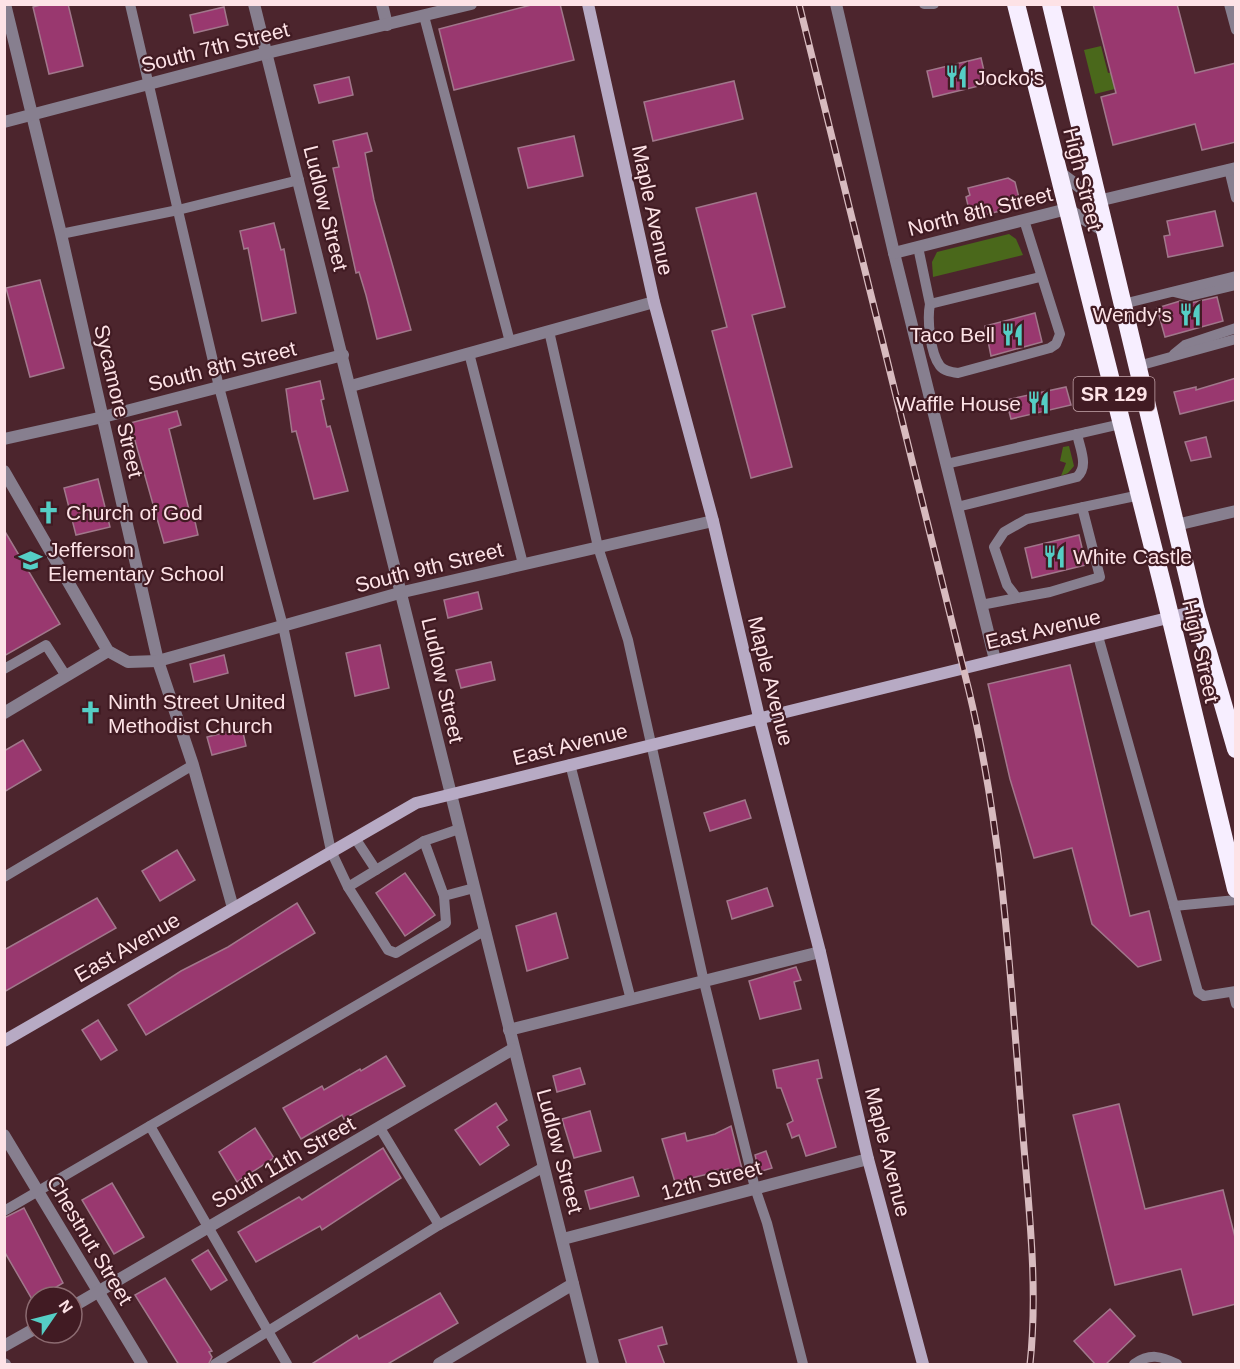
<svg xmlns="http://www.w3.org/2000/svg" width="1240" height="1369" viewBox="0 0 1240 1369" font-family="Arial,sans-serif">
	<rect width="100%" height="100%" fill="#4c252d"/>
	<g fill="#4a681b">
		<polygon points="1101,46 1108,73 1162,60 1166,76 1095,94 1084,50"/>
		<polygon points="1009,234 1016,239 1023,255 933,277 932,262 937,252"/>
		<polygon points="1069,446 1074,466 1068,473 1061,476 1066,463 1060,461 1063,447"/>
	</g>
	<g fill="#99386f" stroke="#a1778b" stroke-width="1.5">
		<polygon points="44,4 68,4 83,66 49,74 33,7"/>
		<polygon points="535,4 560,4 574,60 454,90 439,29"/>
		<polygon points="1093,4 1177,4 1195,73 1236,63 1236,142 1202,150 1195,124 1113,145 1101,97 1116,93"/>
		<polygon points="224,7 228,25 194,33 190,15"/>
		<polygon points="981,58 987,84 933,97 927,71"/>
		<polygon points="349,77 353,95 319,103 314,85"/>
		<polygon points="734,81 743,119 653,141 644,102"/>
		<polygon points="367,133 372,151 365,153 374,200 411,330 377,339 366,295 359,272 356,273 333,168 339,167 333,141"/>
		<polygon points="574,136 583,176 528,188 518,148"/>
		<polygon points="1008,178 1015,182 1021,206 971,218 966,197 970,195 968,188"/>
		<polygon points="756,193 785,307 752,315 792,467 751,478 712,331 727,327 696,208"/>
		<polygon points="1215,211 1223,246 1168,257 1164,236 1170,235 1167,221"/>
		<polygon points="274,223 281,250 284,249 296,313 262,321 248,248 244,249 240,231"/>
		<polygon points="40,280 64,368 30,377 6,288"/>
		<polygon points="1217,297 1223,321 1165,337 1157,308 1180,301 1191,303"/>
		<polygon points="1035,313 1042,342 991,356 985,326"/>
		<polygon points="1236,378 1236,400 1180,414 1174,392 1196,387 1196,390"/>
		<polygon points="320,381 324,399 321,400 327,427 330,426 348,491 314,499 296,431 292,432 286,389"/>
		<polygon points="1066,387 1071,405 1011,419 1006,400"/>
		<polygon points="177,411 181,425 169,429 191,518 194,517 198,535 164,543 130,423"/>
		<polygon points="1206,437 1211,457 1191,461 1185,442"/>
		<polygon points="98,479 110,527 76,535 64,488"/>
		<polygon points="4,530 60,624 4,656"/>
		<polygon points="1079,535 1086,565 1032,578 1025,548"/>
		<polygon points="478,592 482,609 448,618 444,600"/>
		<polygon points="380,645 389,688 355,696 346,653"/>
		<polygon points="224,655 228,673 194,682 190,664"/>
		<polygon points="491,662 495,680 461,688 456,670"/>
		<polygon points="1070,665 1130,916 1149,911 1161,960 1138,967 1092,924 1072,848 1034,858 1010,779 988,684"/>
		<polygon points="242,728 246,746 212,755 207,737"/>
		<polygon points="23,740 41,770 4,792 4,751"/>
		<polygon points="745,800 751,818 710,831 704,813"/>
		<polygon points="177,850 195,880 160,901 142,871"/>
		<polygon points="405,873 435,915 405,936 376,893"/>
		<polygon points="767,888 773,906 732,919 727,901"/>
		<polygon points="97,898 116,928 4,992 4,950"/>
		<polygon points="297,903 315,933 146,1035 128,1005 181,971 228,947"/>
		<polygon points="556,913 568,958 527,971 516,926"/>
		<polygon points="796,967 801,980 794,982 801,1009 760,1019 749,981"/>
		<polygon points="98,1020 117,1050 101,1060 82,1030"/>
		<polygon points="386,1056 405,1086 344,1119 342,1115 301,1139 283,1108 322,1086 324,1090 360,1069 361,1071"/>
		<polygon points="818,1060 822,1078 817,1079 836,1147 806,1156 799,1135 792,1138 787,1124 793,1121 781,1088 777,1088 773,1070"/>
		<polygon points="580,1068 585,1084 557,1092 553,1076"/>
		<polygon points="496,1103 507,1120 497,1127 509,1145 480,1165 455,1130"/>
		<polygon points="1119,1104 1145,1209 1223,1190 1236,1241 1236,1304 1193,1315 1181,1269 1115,1285 1073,1115"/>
		<polygon points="590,1111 601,1151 574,1158 562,1119"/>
		<polygon points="731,1126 742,1169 730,1173 728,1169 675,1182 662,1139 685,1133 687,1141 715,1134"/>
		<polygon points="255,1128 274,1158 237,1182 219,1152"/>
		<polygon points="383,1148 401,1178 322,1230 320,1226 256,1262 238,1232 299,1197 302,1200"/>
		<polygon points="766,1151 772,1168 759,1172 755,1155"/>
		<polygon points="633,1177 639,1196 590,1209 585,1191"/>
		<polygon points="112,1183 144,1237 114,1254 82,1200"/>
		<polygon points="24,1208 63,1283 33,1301 4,1251 4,1218"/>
		<polygon points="208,1250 227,1280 211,1290 192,1260"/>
		<polygon points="165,1278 212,1351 209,1352 212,1357 208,1365 179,1365 135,1295"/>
		<polygon points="440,1293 458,1323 386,1365 310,1365 357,1335 359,1339"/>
		<polygon points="1110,1309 1135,1336 1105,1365 1096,1365 1074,1341"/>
		<polygon points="662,1327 667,1344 658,1346 665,1365 627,1365 619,1340"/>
	</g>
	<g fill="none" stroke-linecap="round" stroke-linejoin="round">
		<g stroke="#877f8f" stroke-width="10">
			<polyline points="130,4 219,387 283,626 331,851 348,887 388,950 396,953 446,923 444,896 474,888"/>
			<polyline points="924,4 934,4"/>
			<polyline points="1229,4 1236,30"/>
			<polyline points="424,16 510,342"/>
			<polyline points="1229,169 1236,198"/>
			<polyline points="61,234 178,210 299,180"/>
			<polyline points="918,247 930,304 1040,277"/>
			<polyline points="1174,292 1190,296 1236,285"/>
			<path d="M930,304C927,319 930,353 940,366C944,371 951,372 958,373L1050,348L1056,344L1060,334L1024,220"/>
			<polyline points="1123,304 1236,276"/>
			<polyline points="549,331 598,547 628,640 704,982 755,1188 767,1223 803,1364"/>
			<polyline points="469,353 523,564"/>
			<polyline points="1174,354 1185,345 1236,328"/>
			<polyline points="1138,366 1236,339"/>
			<polyline points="946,464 1121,424"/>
			<path d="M957,507L1077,477C1089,466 1080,449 1077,434"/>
			<polyline points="1082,507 1100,577 1050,592 1017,598 1007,585 994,547 1004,532 1027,519 1140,495"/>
			<polyline points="981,605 1017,598"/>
			<polyline points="1098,636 1174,906 1236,900"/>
			<polyline points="4,669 46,645 66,676"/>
			<polyline points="570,764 631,1000"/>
			<polyline points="355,838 376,870 424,841"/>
			<polyline points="4,877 193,765"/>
			<polyline points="348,887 376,870"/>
			<polyline points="444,896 424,841 459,829"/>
			<polyline points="1174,906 1198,992 1204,996 1236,991"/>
			<polyline points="1233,992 1236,1004"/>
			<polyline points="150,1126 287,1364"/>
			<polyline points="380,1128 439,1225 544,1167"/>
			<polyline points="4,1211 484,931"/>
			<polyline points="4,1363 6,1364"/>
			<polyline points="215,1364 439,1225"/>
			<path d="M1134,1364C1150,1353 1161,1356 1177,1364"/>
		</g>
		<g stroke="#877f8f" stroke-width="12">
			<polyline points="5,4 61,234 158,661 193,765 233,908"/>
			<polyline points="254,4 593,1364"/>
			<polyline points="382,4 387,25"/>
			<polyline points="836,4 894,253 995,660"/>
			<polyline points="4,122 267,53 471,4"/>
			<polyline points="1058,171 1098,201 1236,168"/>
			<polyline points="894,253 1067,209 1106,232"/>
			<polyline points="351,386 654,302"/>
			<polyline points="4,439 103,417 343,355"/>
			<polyline points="4,471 108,651 128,662 158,661 403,592 713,521"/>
			<polyline points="1176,525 1236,511"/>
			<polyline points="4,713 108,651"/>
			<polyline points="509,1030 820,952"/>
			<polyline points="4,1135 142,1364"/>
			<polyline points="563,1239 868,1159"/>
			<polyline points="72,1307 513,1049"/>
			<polyline points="4,1346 36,1328"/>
			<polyline points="439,1364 573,1284"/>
		</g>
		<g stroke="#b7aac4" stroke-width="12">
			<polyline points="588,4 654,302 713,521 759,717 820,952 868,1159 923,1364"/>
			<polyline points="4,1041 416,803 1196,611"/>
		</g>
		<g stroke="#f7eeff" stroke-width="18">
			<polyline points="1016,4 1164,591 1236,889"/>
			<polyline points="1051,4 1196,611 1236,749"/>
		</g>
		<defs>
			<path id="rail" d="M799,4L969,691C1002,829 1010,969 1021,1110C1027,1194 1039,1281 1030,1364"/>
		</defs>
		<use href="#rail" stroke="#d8bbbf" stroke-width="7"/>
		<use href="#rail" stroke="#411b23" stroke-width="4.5" stroke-dasharray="14" stroke-linecap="butt"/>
	</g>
	<defs>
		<symbol id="restaurant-bare" viewBox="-9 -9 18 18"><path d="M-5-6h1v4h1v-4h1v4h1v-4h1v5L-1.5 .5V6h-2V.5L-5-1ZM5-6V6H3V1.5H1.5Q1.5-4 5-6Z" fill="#55cec5" stroke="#411b23" stroke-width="2.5" paint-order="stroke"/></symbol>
		<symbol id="church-bare" viewBox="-9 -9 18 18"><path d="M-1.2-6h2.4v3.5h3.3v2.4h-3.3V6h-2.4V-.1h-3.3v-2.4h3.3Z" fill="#55cec5" stroke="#411b23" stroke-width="2.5" paint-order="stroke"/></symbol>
		<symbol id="school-bare" viewBox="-9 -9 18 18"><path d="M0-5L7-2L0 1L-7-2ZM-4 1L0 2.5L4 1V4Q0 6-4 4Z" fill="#55cec5" stroke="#411b23" stroke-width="2.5" paint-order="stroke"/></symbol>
	</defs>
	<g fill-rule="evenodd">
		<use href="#restaurant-bare" x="940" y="60" width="33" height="33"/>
		<use href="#restaurant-bare" x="1174" y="298" width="33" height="33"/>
		<use href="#restaurant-bare" x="996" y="318" width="33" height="33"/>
		<use href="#restaurant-bare" x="1022" y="386" width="33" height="33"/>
		<use href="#church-bare" x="32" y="496" width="33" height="33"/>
		<use href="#restaurant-bare" x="1038" y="540" width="33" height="33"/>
		<use href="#school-bare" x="14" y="544" width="33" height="33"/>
		<use href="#church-bare" x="74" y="696" width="33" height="33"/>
	</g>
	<g text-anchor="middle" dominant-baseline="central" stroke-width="4.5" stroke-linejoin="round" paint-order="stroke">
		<rect fill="#411b23" stroke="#c5a6ac" stroke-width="1.5" x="1073.5" y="377" width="81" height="34" rx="4.5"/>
		<g font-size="20" font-weight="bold" fill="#fde2e6">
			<text x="1114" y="394">SR 129</text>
		</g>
		<g font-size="21" fill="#fde2e6" stroke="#411b23">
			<text transform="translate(215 47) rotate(-14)">South 7th Street</text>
			<text transform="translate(1083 179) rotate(76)">High Street</text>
			<text transform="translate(326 208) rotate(76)">Ludlow Street</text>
			<text transform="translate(653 210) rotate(78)">Maple Avenue</text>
			<text transform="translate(980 211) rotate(-14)">North 8th Street</text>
			<text transform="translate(222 366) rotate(-14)">South 8th Street</text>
			<text transform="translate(119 401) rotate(77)">Sycamore Street</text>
			<text transform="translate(429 567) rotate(-14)">South 9th Street</text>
			<text transform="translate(1043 629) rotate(-13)">East Avenue</text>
			<text transform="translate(1201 651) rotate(77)">High Street</text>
			<text transform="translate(443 680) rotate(77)">Ludlow Street</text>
			<text transform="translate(771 681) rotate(76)">Maple Avenue</text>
			<text transform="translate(570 744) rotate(-14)">East Avenue</text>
			<text transform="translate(127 947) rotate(-30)">East Avenue</text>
			<text transform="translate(560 1151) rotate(75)">Ludlow Street</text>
			<text transform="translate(888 1152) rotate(76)">Maple Avenue</text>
			<text transform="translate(283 1162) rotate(-30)">South 11th Street</text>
			<text transform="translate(711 1180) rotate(-15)">12th Street</text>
			<text transform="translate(90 1240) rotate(59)">Chestnut Street</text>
		</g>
		<g font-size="21" fill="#fde2e6" stroke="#411b23" text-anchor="start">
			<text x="975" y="77">Jocko's</text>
			<text x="1172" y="314" text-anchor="end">Wendy's</text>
			<text x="995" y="334" text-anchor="end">Taco Bell</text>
			<text x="1021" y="403" text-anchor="end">Waffle House</text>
			<text x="66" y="512">Church of God</text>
			<text x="48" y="549">Jefferson<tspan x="48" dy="24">Elementary School</tspan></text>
			<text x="1073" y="556">White Castle</text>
			<text x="108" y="701">Ninth Street United<tspan x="108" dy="24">Methodist Church</tspan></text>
		</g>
	</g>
	<rect width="1240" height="1369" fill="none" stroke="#fde2e6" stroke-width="12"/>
	<g transform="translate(54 1315) rotate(55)"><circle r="28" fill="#411b23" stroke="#8c6b71" stroke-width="1.5"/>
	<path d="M0-4.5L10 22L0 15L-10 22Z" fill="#55cec5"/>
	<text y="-9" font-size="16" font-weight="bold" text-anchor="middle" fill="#fde2e6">N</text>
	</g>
</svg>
